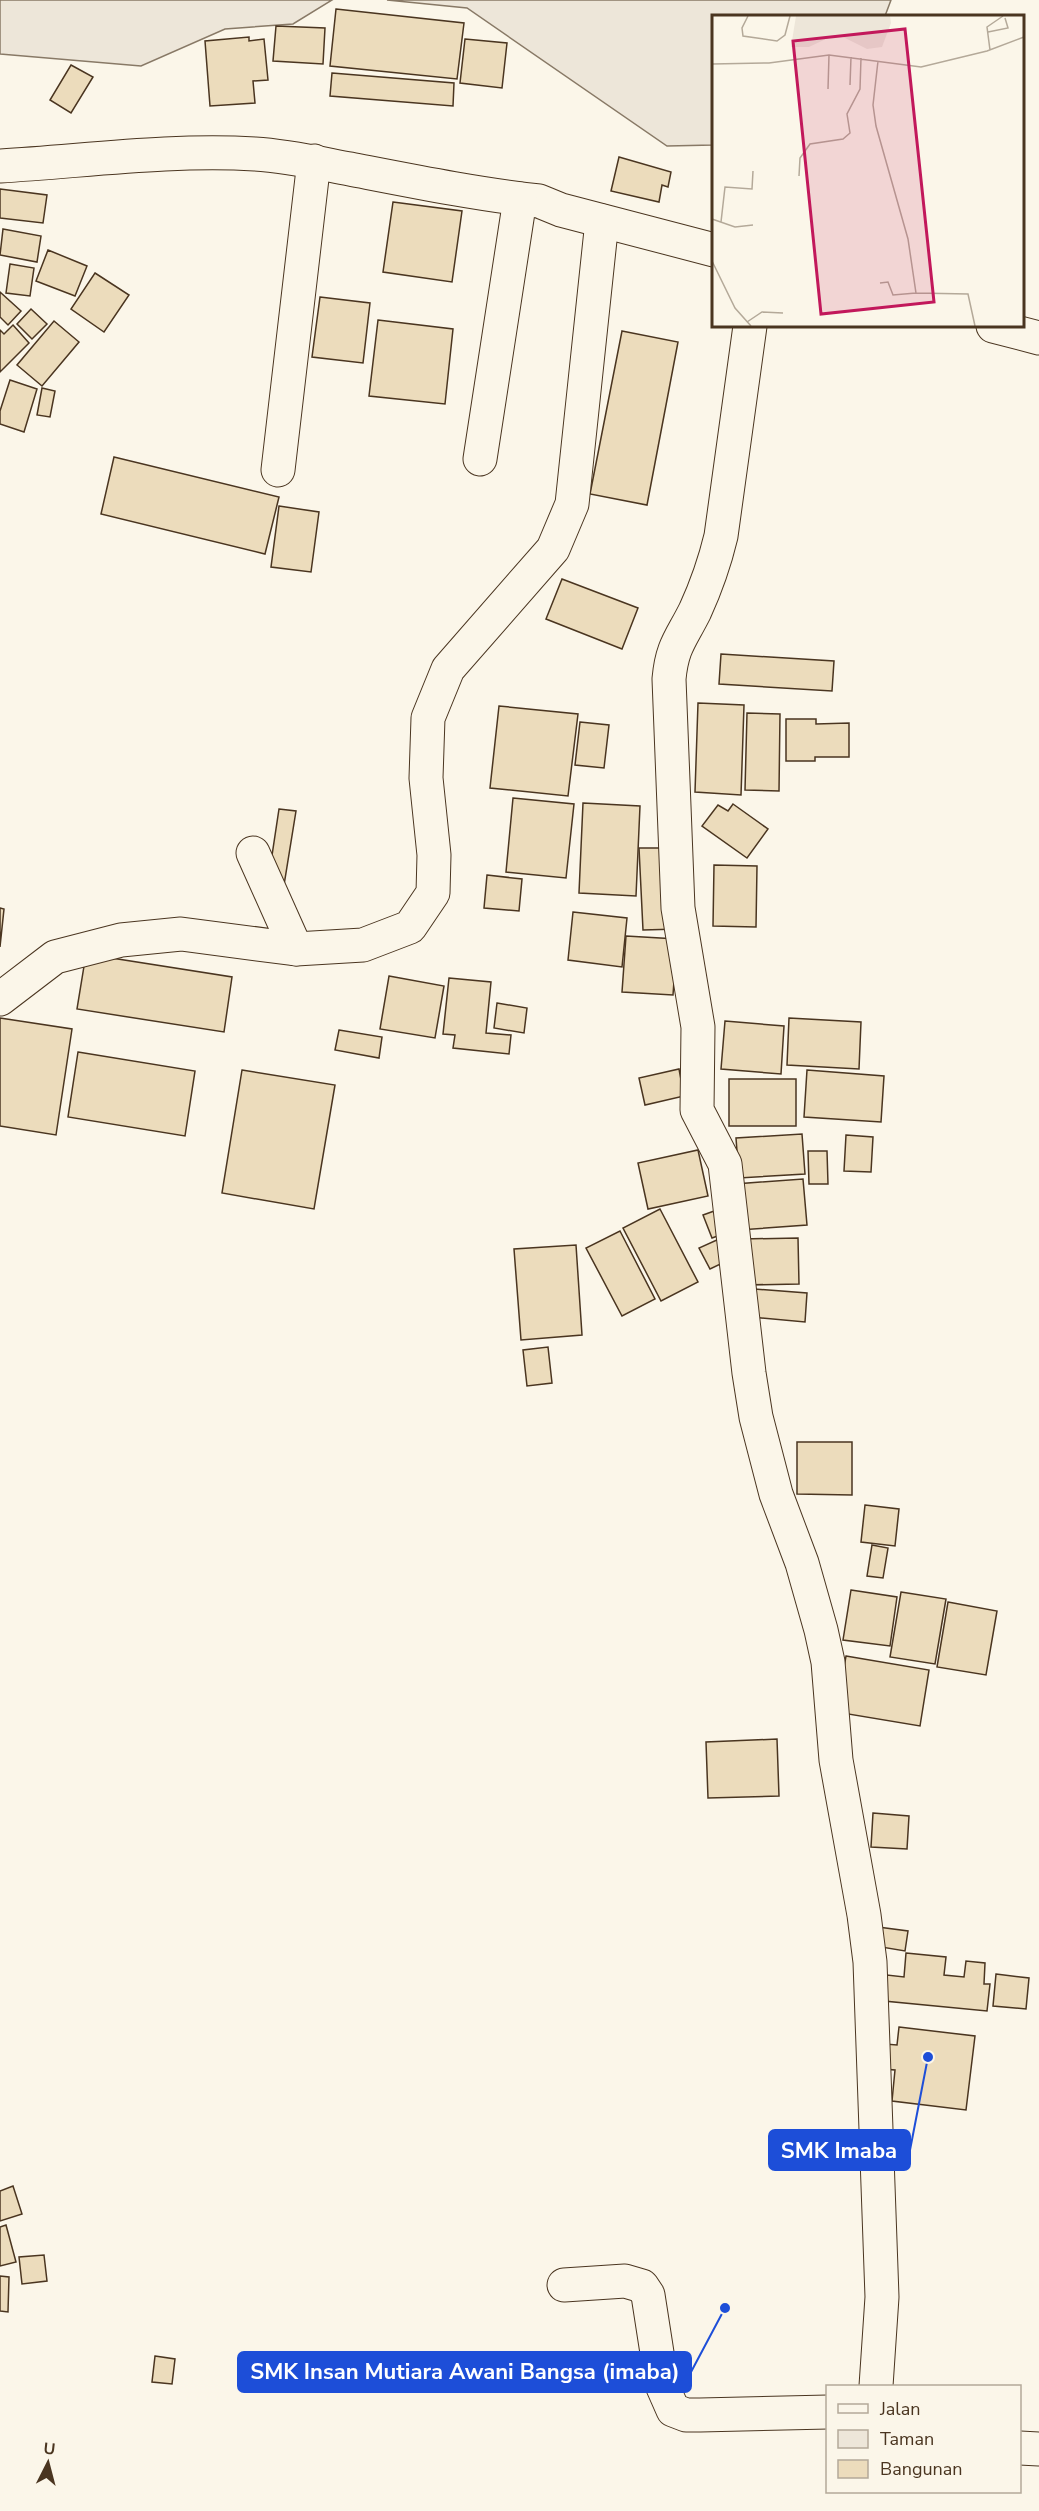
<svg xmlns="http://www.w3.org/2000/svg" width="1039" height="2511" viewBox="0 0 1039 2511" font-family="'Nunito Sans',sans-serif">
	<rect width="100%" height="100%" fill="#fbf6e9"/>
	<g fill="#ede6d9" stroke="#887966" stroke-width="1.5">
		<polygon points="0,0 332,0 293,24 225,29 141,66 0,54"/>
		<polygon points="387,0 891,0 885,16 714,16 713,145 667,146 467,8"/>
	</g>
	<g fill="#ecdcbc" stroke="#4a3520" stroke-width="1.5">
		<polygon points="336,9 464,23 457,79 330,66"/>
		<polygon points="276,26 325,28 323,64 273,61"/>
		<polygon points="249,37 249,41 264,39 268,80 253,81 255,103 210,106 205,41"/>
		<polygon points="465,39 507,43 502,88 460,83"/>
		<polygon points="71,65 93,77 71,113 50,100"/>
		<polygon points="332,73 454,83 453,106 330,96"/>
		<polygon points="619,157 671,172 668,187 662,185 659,202 611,191"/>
		<polygon points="0,189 47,195 43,223 0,218"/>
		<polygon points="393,202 462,211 452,282 383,272"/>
		<polygon points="3,229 41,236 37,262 0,255"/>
		<polygon points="48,250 87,266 75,296 36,281"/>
		<polygon points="10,264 34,268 30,296 6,293"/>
		<polygon points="95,273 129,295 104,332 71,309"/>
		<polygon points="0,292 21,311 8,325 0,317"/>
		<polygon points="320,297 370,303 363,363 312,357"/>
		<polygon points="31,309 47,324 32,339 17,324"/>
		<polygon points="378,320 453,329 445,404 369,396"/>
		<polygon points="54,321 79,342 42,386 17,365"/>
		<polygon points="13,325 29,343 0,372 0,330 4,334"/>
		<polygon points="622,331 678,342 647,505 590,494"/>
		<polygon points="10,380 37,389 24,432 0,424 0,411"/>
		<polygon points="42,388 55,391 50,417 37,415"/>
		<polygon points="114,457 279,497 265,554 101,514"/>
		<polygon points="279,506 319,512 311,572 271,567"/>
		<polygon points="562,579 638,608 622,649 546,619"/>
		<polygon points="721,654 834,661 832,691 719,684"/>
		<polygon points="698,703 744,705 741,795 695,792"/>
		<polygon points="499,706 578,714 568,796 490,788"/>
		<polygon points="747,713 780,714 779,791 745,790"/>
		<polygon points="786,719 816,719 816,724 849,723 849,757 815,757 815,761 786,761"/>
		<polygon points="580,722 609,725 604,768 575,765"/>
		<polygon points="513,798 574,804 566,878 506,872"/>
		<polygon points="583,803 640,806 636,896 579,893"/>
		<polygon points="733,804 768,829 747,858 702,826 718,805 728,811"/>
		<polygon points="279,809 296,811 284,885 268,882"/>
		<polygon points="639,848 672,848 678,929 643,930"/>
		<polygon points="714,865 757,866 756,927 713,926"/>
		<polygon points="487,875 522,879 519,911 484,908"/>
		<polygon points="0,908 4,909 0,947"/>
		<polygon points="573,912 627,918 622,967 568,960"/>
		<polygon points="626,936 677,939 673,995 622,992"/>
		<polygon points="86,954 232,977 224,1032 77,1009"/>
		<polygon points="389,976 444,986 435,1038 380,1029"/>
		<polygon points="449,978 491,982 486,1033 511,1035 509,1054 453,1048 455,1035 443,1034"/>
		<polygon points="497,1003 527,1008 524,1033 494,1028"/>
		<polygon points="0,1018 72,1029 56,1135 0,1126"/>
		<polygon points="789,1018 861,1022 859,1069 787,1065"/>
		<polygon points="725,1021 784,1026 781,1074 721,1069"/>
		<polygon points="339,1030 382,1037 379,1058 335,1050"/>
		<polygon points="78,1052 195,1071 185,1136 68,1117"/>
		<polygon points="679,1069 684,1096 645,1105 639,1078"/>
		<polygon points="242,1070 335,1085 314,1209 222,1193"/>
		<polygon points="807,1070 884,1076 881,1122 804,1117"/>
		<rect x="729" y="1079" width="67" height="47"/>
		<polygon points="802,1134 805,1174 739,1178 736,1138"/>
		<polygon points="846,1135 873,1137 871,1172 844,1171"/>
		<polygon points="698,1150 708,1196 648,1209 638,1163"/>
		<polygon points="808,1151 827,1151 828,1184 809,1184"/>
		<polygon points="803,1179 807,1225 739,1230 735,1184"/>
		<polygon points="660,1209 698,1282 661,1301 623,1228"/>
		<polygon points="717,1210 726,1233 712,1238 703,1215"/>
		<polygon points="620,1231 655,1299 622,1316 586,1248"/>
		<polygon points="798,1238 799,1284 743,1285 742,1239"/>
		<polygon points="719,1239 729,1260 710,1269 699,1248"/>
		<polygon points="576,1245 582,1335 521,1340 514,1249"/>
		<polygon points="754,1289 807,1293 805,1322 751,1317"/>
		<polygon points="548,1347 552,1383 527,1386 523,1350"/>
		<polygon points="797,1442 852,1442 852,1495 797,1494"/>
		<polygon points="865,1505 899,1509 895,1546 861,1542"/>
		<polygon points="872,1545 888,1548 883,1578 867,1576"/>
		<polygon points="851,1590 897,1597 890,1646 843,1640"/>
		<polygon points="901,1592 946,1599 935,1664 890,1657"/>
		<polygon points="948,1602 997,1611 986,1675 937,1667"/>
		<polygon points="846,1656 929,1670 920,1726 836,1712"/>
		<polygon points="777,1739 779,1796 708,1798 706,1742"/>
		<polygon points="873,1813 909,1816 907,1849 871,1847"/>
		<polygon points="878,1927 908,1931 905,1951 875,1946"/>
		<polygon points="906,1953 946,1957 944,1975 964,1977 966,1961 985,1963 984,1984 990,1984 987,2011 884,2001 887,1975 904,1977"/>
		<polygon points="996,1974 1029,1978 1026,2009 993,2006"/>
		<polygon points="899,2027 975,2036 966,2110 892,2101 895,2070 883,2069 885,2044 897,2045"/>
		<polygon points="13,2186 22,2214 0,2221 0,2191"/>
		<polygon points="6,2225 16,2262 0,2266 0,2227"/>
		<polygon points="44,2255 47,2281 22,2284 19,2257"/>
		<polygon points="0,2276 9,2277 8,2312 0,2311"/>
		<polygon points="155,2356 175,2359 172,2384 152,2382"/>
	</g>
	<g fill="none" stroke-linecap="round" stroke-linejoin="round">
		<defs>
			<g id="minor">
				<path d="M0,166C85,161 170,149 255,154C288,156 318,163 350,169C412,181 476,194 539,201L561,210L714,250"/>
				<path d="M750,326L721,536C715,561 706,587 695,611C681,639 672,646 669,679L678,908L698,1027L697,1110L725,1164L749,1373L756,1417L776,1494L802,1563L821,1630L828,1662L836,1760L864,1915L870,1962L882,2297L876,2386"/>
				<polyline points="993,326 1039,338"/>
				<polyline points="480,459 520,199"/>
				<polyline points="278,470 314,161"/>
				<polyline points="253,853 296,949"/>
				<polyline points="0,999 55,957 121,940 181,934 296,949 363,945 410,927 433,893 434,855 426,778 428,718 448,669 553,549 572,504 602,221"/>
				<polyline points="564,2285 625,2281 642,2286 648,2295 662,2385 673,2410 686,2415 700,2415 828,2412"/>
				<polyline points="1020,2448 1039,2449"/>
			</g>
		</defs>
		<use href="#minor" stroke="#4a3520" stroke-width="35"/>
		<use href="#minor" stroke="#fbf6e9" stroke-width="33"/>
	</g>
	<g transform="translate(712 15)">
		<rect width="312" height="312" fill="#fbf6e9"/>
		<path d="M84,1H178L179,8L170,32L155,34L131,22H118L97,32H79Z" fill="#ede6d9"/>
		<path fill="none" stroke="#b4a999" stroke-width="1.5" d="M36,1L30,13L31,21L65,26L73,20L78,1M276,17L296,13L293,3M278,35L275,12L291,1M166,46L161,90L164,111L196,224L204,278L256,279L263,311M0,49L57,48L117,40L209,52L275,36L312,22M138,70L139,42M116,74L117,40M87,161L88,143L98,129L131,124L138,118L135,99L148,74L149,43M0,204L23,212L41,210M9,207L13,172L40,174L41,156M0,246L23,293L39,311M168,268L176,267L181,280L204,278M35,307L50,297L71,298"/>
		<path fill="#c2185b" fill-opacity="0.15" stroke="#c2185b" stroke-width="3" d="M193,14L222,287L109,299L81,26Z"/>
		<rect width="312" height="312" fill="none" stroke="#4a3520" stroke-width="3"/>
	</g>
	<path fill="none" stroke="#1d4ed8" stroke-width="2" d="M928 2057L910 2150M725 2308L691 2372"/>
	<g fill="#1d4ed8" stroke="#fbf6e9" stroke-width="2">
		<circle cx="928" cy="2057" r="6"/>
		<circle cx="725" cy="2308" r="6"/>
	</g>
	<g fill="#1d4ed8" stroke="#1d4ed8" stroke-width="2">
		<rect x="769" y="2130" width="141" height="40" rx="6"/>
		<rect x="238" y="2352" width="453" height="40" rx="6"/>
	</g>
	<g font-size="22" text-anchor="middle" font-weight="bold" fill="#fff">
		<text x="839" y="2158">SMK Imaba</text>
		<text x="465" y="2379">SMK Insan Mutiara Awani Bangsa (imaba)</text>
	</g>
	<rect x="826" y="2385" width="195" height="108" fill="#fbf6e9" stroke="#b4a999" stroke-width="1.5"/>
	<rect x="838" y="2404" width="30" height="9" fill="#fbf6e9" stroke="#b4a999" stroke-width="1.5"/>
	<text x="880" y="2415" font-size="18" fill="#4a3520">Jalan</text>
	<rect x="838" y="2430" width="30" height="18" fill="#ede6d9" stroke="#b4a999" stroke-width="1.5"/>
	<text x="880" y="2445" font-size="18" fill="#4a3520">Taman</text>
	<rect x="838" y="2460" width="30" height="18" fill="#ecdcbc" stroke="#b4a999" stroke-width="1.5"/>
	<text x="880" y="2475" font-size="18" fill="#4a3520">Bangunan</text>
	<g transform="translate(48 2463) rotate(6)" stroke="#fbf6e9" stroke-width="4.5" paint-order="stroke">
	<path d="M0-4.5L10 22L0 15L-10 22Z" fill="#4a3520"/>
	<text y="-9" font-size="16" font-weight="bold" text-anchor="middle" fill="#4a3520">U</text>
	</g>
</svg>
